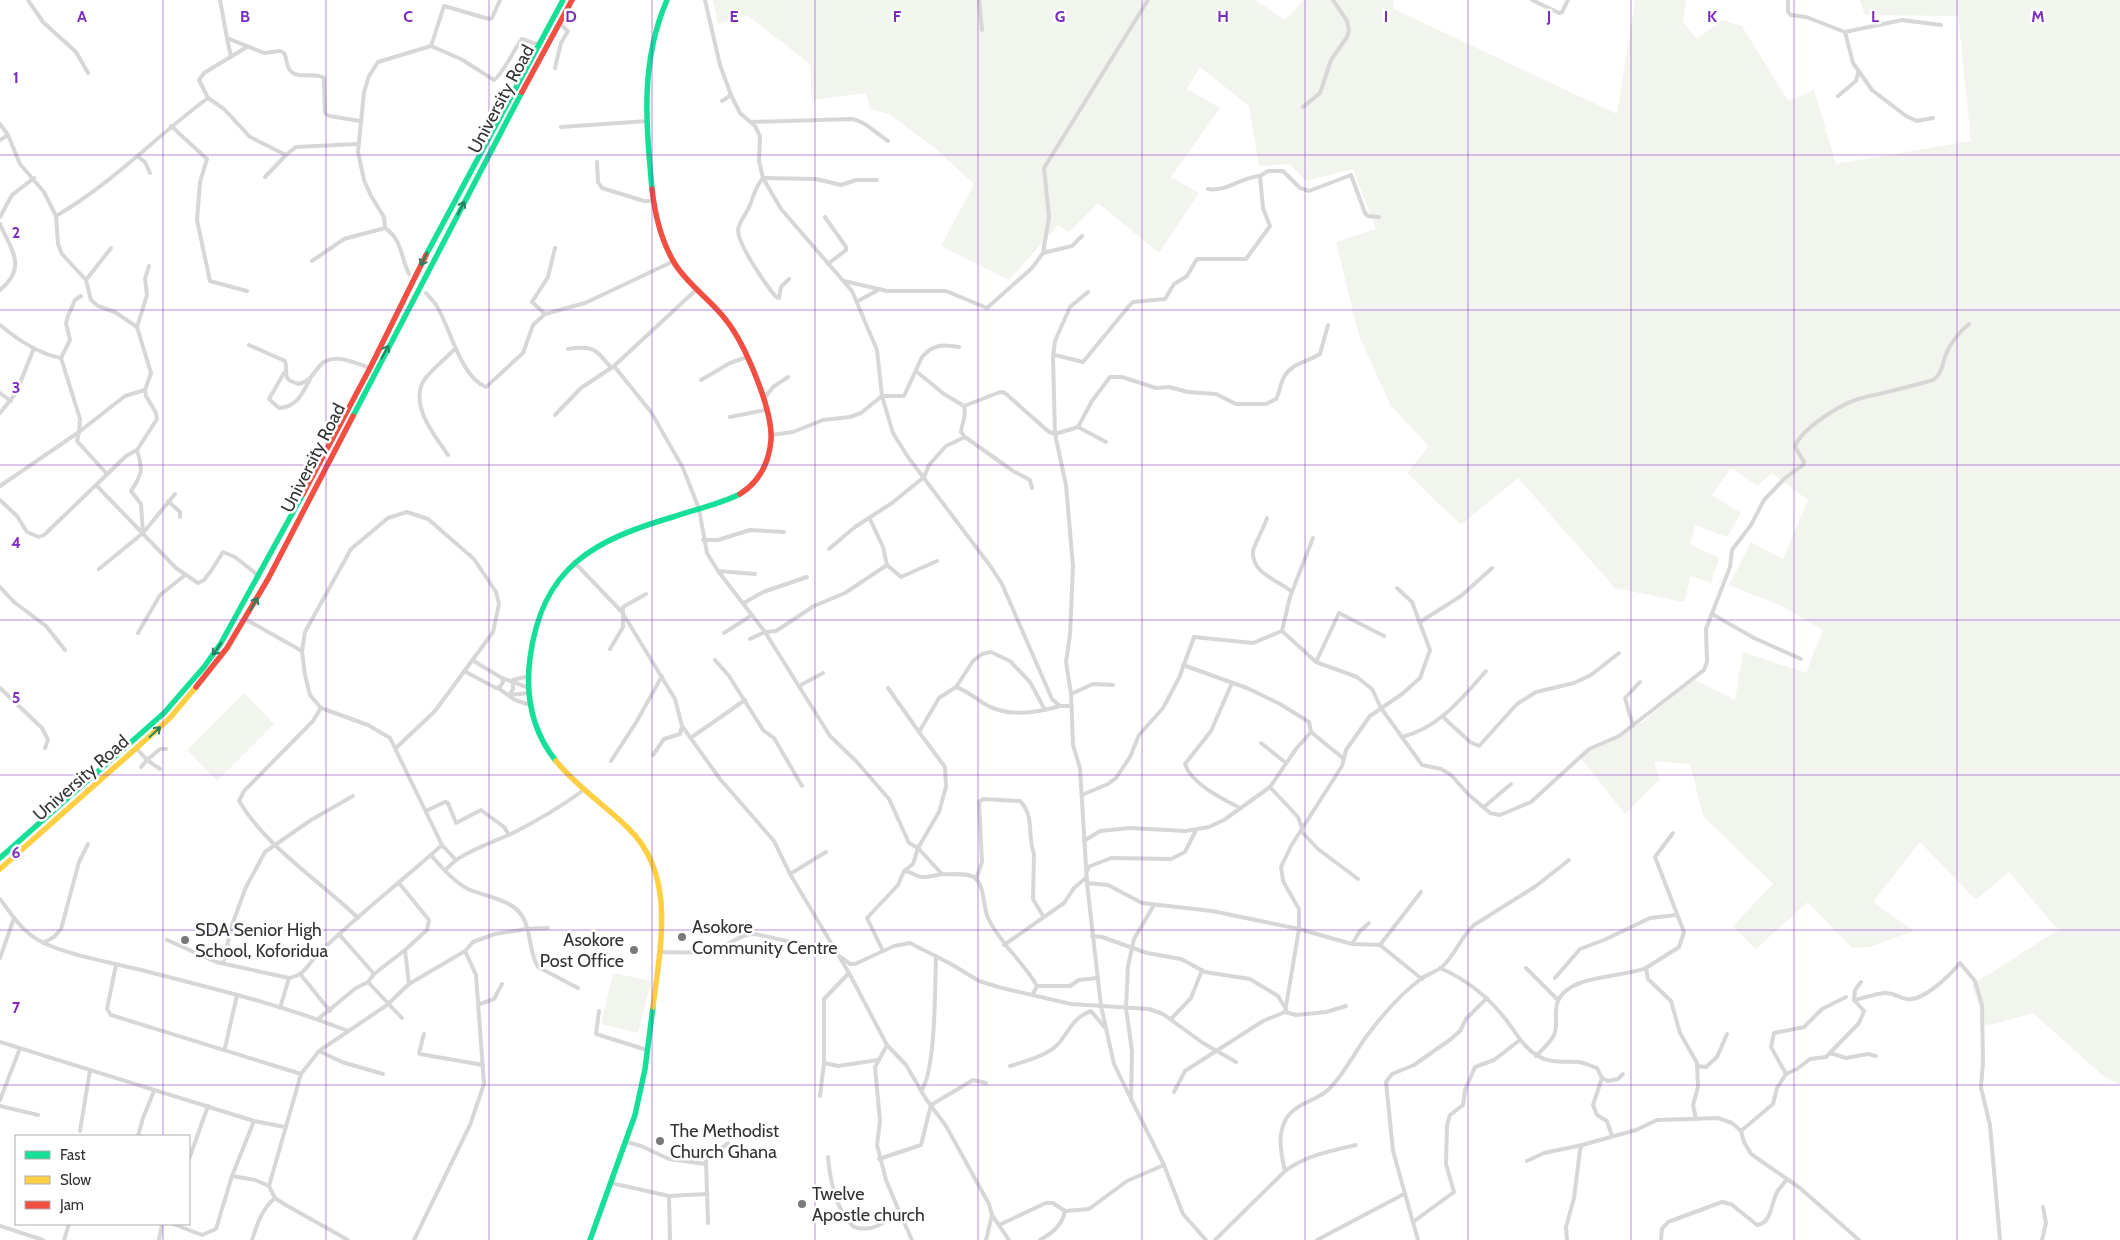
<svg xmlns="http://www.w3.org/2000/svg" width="2120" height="1240" viewBox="0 0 2120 1240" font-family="Cabin,sans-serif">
	<rect width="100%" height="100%" fill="#fff"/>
	<g fill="#f1f5ed">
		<polygon points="713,0 1255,0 1285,20 1304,0 1393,0 1394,9 1617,114 1635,0 1686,0 1683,22 1697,39 1722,20 1742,26 1788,101 1814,90 1836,164 1971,141 1958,16 1865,15 1860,0 2120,0 2120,1085 2102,1075 2033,1013 1986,1026 1972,985 2058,930 2009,872 1976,900 1920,842 1873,902 1914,931 1869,947 1852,948 1808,902 1756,949 1733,926 1773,884 1703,816 1690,764 1654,761 1660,779 1625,814 1579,756 1644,721 1694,679 1735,700 1743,652 1806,673 1823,630 1782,606 1729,585 1751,542 1783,559 1808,500 1771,473 1758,486 1731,468 1712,495 1741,513 1727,537 1695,525 1690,544 1719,558 1711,583 1691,576 1684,602 1615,588 1518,478 1461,525 1407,473 1429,446 1391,406 1359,336 1336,242 1376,229 1353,169 1306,181 1290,164 1259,166 1249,106 1200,67 1187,89 1220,108 1171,177 1199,193 1159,253 1098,203 1069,232 1058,225 1009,280 941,246 974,184 937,150 889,114 870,109 866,93 812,100 810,64 747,15 718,24"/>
		<polygon points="244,693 274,724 217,781 187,750"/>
		<polygon points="613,973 651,981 638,1033 601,1024"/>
	</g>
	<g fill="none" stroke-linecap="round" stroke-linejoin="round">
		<g stroke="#d7d7d7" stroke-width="4">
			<polyline points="28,0 43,22 76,52 88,73"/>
			<path d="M220,0L227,38L264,53L280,51L284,53C287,58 286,64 289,69C297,81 314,71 324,78L325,113L329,116L360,121"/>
			<polyline points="705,0 720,65 731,95 740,113 755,126 760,136 759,161 763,178 781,209 852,291 877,350 882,396 893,433 908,457 991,567 1002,584 1052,699 1060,706 1072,706"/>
			<polyline points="979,0 982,30"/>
			<polyline points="1532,0 1559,13 1562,12 1568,0"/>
			<polyline points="1788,0 1788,12 1791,15 1806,17 1845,32 1902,20 1941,25"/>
			<polyline points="1845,32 1853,63 1872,90 1906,116 1917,121 1933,118"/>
			<polyline points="227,38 231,57"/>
			<path d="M431,46L461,59L494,80C503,74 514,49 522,39L539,45"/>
			<polyline points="247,47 204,73 199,80 208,98 224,109 250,137 286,155"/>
			<polyline points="555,68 561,43 568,31 559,23"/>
			<polyline points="1838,96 1856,81 1858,73"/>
			<polyline points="722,101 731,95"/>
			<polyline points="1303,107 1320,93 1331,60 1347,37 1349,30 1347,21 1333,0"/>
			<path d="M751,122L852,119C865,121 877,134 888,141"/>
			<path d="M0,124L8,135L20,164L44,192L56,216L58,244L62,254L86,280L91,300L98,306L115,312L137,327L151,373L145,390L146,396L156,413L157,419L137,450C143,470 143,473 131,491L141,504L143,533"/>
			<polyline points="171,126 207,159 200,182 197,220 210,281 247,291"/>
			<polyline points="561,127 648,121"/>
			<polyline points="0,140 8,135"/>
			<polyline points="137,156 145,162 150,173"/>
			<polyline points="597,162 598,182 602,188 644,201 652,201"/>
			<polyline points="1260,176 1268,171 1283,171 1300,188 1309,191 1351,175 1365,213 1368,216 1379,217"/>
			<polyline points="265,177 286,155 296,147 358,144"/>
			<path d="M56,216C113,183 155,137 208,98"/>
			<polyline points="0,217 12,195 34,178"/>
			<polyline points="825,217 846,247 846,250 828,264"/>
			<path d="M0,224C11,250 28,267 0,290"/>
			<path d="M385,228C402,239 401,258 409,274"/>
			<polyline points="1043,253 1049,217 1044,168 1148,0"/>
			<polyline points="312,261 344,239 385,228 384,217 371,196 364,180 358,152 364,92 369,76 378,62 431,46 444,6 489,19 492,18 500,0"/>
			<path d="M789,279L781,287L779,298L776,297C766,285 738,245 738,230C739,222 747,213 750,205C754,195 755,187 763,178L816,179L841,185L856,180H877"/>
			<polyline points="86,280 111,248"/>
			<polyline points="844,281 887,291 946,291 987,308 1032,268 1043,253 1072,246 1082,236"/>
			<path d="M426,293C429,297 434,301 436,305C450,326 460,377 486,387L523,353L533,325L545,314L585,303L674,261"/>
			<polyline points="858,301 880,289"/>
			<polyline points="545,314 532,302 548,277 555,248"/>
			<path d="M0,325C18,340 38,354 61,358"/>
			<polyline points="137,327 147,295 145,279 149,266"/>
			<path d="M249,345L285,361C289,375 280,379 299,384C308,382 312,376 317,369C330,350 352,362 370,368"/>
			<path d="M568,349C593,345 596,349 611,368"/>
			<polyline points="1053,357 1055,341 1070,307 1088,292"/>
			<path d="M614,366L651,412L683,468L699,509L707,553L718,571L765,632L830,736L856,761L889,799L909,843L918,848L942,874C951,875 968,872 975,878C985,887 983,907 988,918C1001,945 1023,961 1037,986L1033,994"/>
			<polyline points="917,372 944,394 964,406 1000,392 1005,393 1049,432 1055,434 1078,427 1106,442"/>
			<path d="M284,373L269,399L279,408C297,407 302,394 310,379"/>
			<polyline points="701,380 730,363 747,357"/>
			<polyline points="0,393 11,401"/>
			<polyline points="763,400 773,387 788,377"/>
			<path d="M964,406C967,416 962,422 961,432L965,437"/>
			<polyline points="0,413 16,393 34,348"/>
			<polyline points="555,415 581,388 614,366 697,289"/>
			<polyline points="730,417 765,410"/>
			<path d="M1078,427L1092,401L1110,377H1122L1156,388L1169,387L1188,392L1216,394L1236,404H1266L1276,399C1280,392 1280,384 1284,377C1292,363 1307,362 1320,354L1328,325"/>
			<path d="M771,435L793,432L823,420L850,417L861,413L882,396H904L922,357C933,344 944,344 959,347"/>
			<path d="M448,455C435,436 409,405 424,380C432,369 445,359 455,349"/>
			<polyline points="107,474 77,441 79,432 125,396 145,390"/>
			<polyline points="96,485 126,456 137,450"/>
			<polyline points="0,486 79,432 80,419 61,358 70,340 66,323 68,316 75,300 81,296"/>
			<polyline points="0,500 17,516 27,532 39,537 44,535 96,485 176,568 198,583 204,580 211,571 223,552 235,557 259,576"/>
			<polyline points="168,501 180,512 180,517"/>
			<path d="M1267,518C1265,525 1254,546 1253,551C1251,573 1278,580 1292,592"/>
			<path d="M1313,538L1290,597L1282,631L1316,662L1357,677L1372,689L1381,708L1422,765L1441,769L1451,775L1468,794L1490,813L1500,815L1531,802L1589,749L1619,736L1704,670L1707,662L1706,629L1730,567L1732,550L1751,525L1764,500L1785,478L1803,465L1804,462L1795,447C1800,429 1844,402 1862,398C1886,392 1910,387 1933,380C1943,373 1942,364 1946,354C1951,342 1958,333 1969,324"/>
			<polyline points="703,540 718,540 750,530 784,532"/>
			<polyline points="829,549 855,527 892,503 924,477 929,465 946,446 965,437 1013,471 1030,480 1032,488"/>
			<polyline points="574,562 622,612 675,699 682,726 720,779 774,841 790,874 849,973 887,1045 906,1065 926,1099 946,1126 989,1204 992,1215 1009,1240"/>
			<polyline points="887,565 901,577 937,561"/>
			<polyline points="99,569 143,533 175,494"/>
			<polyline points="718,571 755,574"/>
			<polyline points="0,587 14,602 46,626 65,650"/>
			<polyline points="744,603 763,592 807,577"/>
			<polyline points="1712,614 1754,638 1801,659"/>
			<polyline points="245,619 302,651"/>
			<polyline points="1420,622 1461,596 1492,568"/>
			<polyline points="138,633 160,595 184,576"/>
			<polyline points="724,633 752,615"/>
			<polyline points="750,639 765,632 776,631 814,606 845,593 887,565 883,547 870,519"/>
			<polyline points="610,649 623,627 623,607 646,594"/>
			<polyline points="715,660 729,676 763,730 774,738 802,786"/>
			<polyline points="1316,662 1339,613 1384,636"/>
			<polyline points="464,671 496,688 500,687 503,682 502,678 472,660"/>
			<polyline points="502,678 529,688"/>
			<polyline points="513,680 529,676"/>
			<path d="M1232,683L1211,731L1185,764C1191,784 1223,799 1240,808"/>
			<polyline points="799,686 823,673"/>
			<path d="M956,687C967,691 974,697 983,703C1006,718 1035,713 1060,706"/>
			<polyline points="0,688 42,728 48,740 45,748"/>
			<polyline points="498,688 515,700 530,705"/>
			<polyline points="888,688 919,732"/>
			<polyline points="1071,694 1093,684 1113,685"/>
			<polyline points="509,695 529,693"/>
			<polyline points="509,695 513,689 513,681"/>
			<polyline points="321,708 310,695 305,675 302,651 305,632 351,549 388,518 407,512 428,519 474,559 496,592 499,604 493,632 485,643 435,711 396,748"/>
			<polyline points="1443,717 1470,742 1479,746 1517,704 1536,692 1574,683 1591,675 1619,653"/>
			<polyline points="1633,726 1625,698 1640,682"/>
			<polyline points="1311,732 1344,759"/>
			<polyline points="692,737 745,700"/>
			<path d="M1402,737C1439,728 1462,698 1486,671"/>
			<polyline points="1261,743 1286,763"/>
			<polyline points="137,749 147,760 160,749 166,749"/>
			<polyline points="653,755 664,739 680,734 682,726"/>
			<polyline points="611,761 637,721 662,676"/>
			<polyline points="141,767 147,760 160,769"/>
			<polyline points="1270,787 1298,817 1302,828"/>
			<polyline points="1082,795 1108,784 1116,778 1130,757 1139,735 1163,708 1179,678 1194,637 1253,643 1282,631"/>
			<polyline points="1484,807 1511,784"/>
			<polyline points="426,811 445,802 448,803 456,823 481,810 504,827 509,835"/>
			<polyline points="1301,831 1318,849 1358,879"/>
			<polyline points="1084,841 1100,831 1130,828 1186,831 1209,827 1224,820 1270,787 1296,749 1311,732 1309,722 1280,704 1247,688 1183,665"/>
			<path d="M431,855C441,867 454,882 468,889C483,896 509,899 520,913C532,928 528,951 538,967L578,988"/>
			<polyline points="445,870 456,860"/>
			<polyline points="1088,870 1088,867 1111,858 1171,859 1185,852 1196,830"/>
			<polyline points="904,871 913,864 918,848 939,812 946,787 945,767 919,732 939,698 956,687 973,661 982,654 991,652 1010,661 1030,682 1045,710"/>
			<polyline points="790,874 826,852"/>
			<path d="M976,879L982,862L979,802L983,799L1020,801C1035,816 1027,836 1034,854L1033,899L1043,916"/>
			<polyline points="1087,883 1108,885 1142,903 1212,911 1299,929 1352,944 1380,945 1422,979"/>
			<path d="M0,899C12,915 23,933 42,942C68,955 108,962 137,969C207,987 280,1004 348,1031"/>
			<polyline points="1154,905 1134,939 1128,966 1126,1008 1132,1051 1131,1099 1164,1165 1183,1214 1206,1240"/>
			<path d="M358,918C319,880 267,848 239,801L244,791L313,721L321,708L368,725L390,738L442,845L456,860C473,849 490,843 509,835C535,822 561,807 585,789"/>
			<polyline points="339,934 374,974"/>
			<polyline points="1092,936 1102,937 1147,953 1181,959 1205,972 1250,979 1278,996 1286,1009"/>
			<polyline points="167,940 216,962 289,978"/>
			<polyline points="43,943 54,937 61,929 79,862 88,844"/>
			<polyline points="1352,944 1360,931 1369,923"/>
			<polyline points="1004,945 1064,903 1074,888 1087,877"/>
			<polyline points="1380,945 1421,892"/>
			<polyline points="405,950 409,984"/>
			<path d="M883,951L867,918L898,885L904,871C911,871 917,878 924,877C930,877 936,875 942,874"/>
			<path d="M660,952C678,952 698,954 715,950C730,945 739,934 755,934L836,952"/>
			<polyline points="841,957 850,964 855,964 894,946 910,943 951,964 979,981 1002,988 1071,1004 1149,1009 1163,1014 1203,1043 1236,1062"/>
			<polyline points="0,958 14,918"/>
			<polyline points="223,963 232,925 246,887 265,852 311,820 353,796"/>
			<polyline points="116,965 107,1009 111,1015 301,1074"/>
			<path d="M1440,968C1465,979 1486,995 1503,1016C1515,1030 1522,1047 1538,1056C1551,1064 1564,1061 1579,1062C1585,1063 1591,1066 1597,1068L1602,1078L1593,1105L1597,1115L1607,1121L1612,1136"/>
			<polyline points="1526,968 1558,1000"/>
			<polyline points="1646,968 1679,947 1684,932 1655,857 1673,833"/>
			<polyline points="849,973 824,999 824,1063 838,1066 878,1060"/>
			<polyline points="301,975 330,1011"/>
			<polyline points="1555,978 1580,949 1604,940 1650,918 1677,915"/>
			<polyline points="368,982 402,1018"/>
			<polyline points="1037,986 1070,986 1079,980 1097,978"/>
			<path d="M1854,1000C1864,998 1875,994 1884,993C1893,992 1899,998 1907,999C1923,1002 1950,975 1960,963L1975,981L1982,1005L1983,1062L1981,1088L1990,1125L2000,1240"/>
			<polyline points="480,1004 494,999 502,984"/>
			<path d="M280,1008L289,978C307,974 307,964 320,952C359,914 402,881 442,845"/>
			<polyline points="599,1011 596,1034 647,1050"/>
			<polyline points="1285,1012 1299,929 1299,909 1283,881 1281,867 1291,846 1342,766 1346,750 1370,716 1402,694 1420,678 1430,650 1412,602 1397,588"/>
			<polyline points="1172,1018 1191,998 1202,970"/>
			<polyline points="318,1019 356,988 368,982 374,974 405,950 427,930 429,920 399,883"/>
			<polyline points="424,1034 419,1053 420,1054 483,1065"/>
			<polyline points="0,1042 254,1121 285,1127"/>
			<polyline points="225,1048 237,995"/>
			<polyline points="319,1051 342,1062 383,1074"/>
			<polyline points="1830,1053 1846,1058 1868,1054 1876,1056"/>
			<path d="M1536,1056C1542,1050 1551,1042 1554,1035C1559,1025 1553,1012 1558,1001C1570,974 1622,978 1646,968L1648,979L1671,1001L1680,1033L1697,1063L1698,1087L1693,1105L1696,1119"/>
			<path d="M1010,1066C1024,1062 1049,1055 1058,1044C1069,1032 1072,1018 1091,1011L1106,1029"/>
			<polyline points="1697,1066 1706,1067 1717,1057 1727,1034"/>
			<polyline points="1786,1074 1771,1047 1774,1033 1804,1027 1822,1009 1846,997"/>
			<polyline points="1602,1078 1608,1081 1618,1079 1623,1074"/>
			<path d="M921,1091C936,1072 935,983 936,956"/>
			<polyline points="1174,1092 1185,1071 1263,1021 1285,1012 1296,1015 1326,1012 1346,1006"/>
			<polyline points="820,1096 824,1063"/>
			<path d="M1131,1099L1114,1064L1101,1006L1087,883L1080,768L1073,745L1071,694L1066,662L1070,635L1073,566L1066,485L1055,434L1053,357L1055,355L1083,362L1129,306L1133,302L1165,299L1174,284L1187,276L1197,259H1246L1270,226L1263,208L1260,176C1241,177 1227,192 1208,189"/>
			<polyline points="0,1100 20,1048"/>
			<polyline points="0,1106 38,1115"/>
			<polyline points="80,1131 90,1070"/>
			<polyline points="1741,1131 1773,1104 1777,1088 1786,1074 1797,1069 1810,1059 1826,1057 1859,1023 1864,1011 1854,1000 1855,990 1861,982"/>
			<polyline points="138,1136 143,1118 154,1091"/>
			<polyline points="627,1142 641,1146 669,1159 706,1164"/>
			<path d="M828,1157C830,1180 836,1211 854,1227C873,1233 885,1222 899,1211L886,1180L877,1145L880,1121L875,1067L887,1045"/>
			<polyline points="189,1159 208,1106"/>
			<polyline points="879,1159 921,1145 931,1105 973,1080 986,1083"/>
			<polyline points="1527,1161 1544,1153 1582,1145"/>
			<path d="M1285,1171C1307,1155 1331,1151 1356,1145"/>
			<polyline points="232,1176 255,1180 269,1186"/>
			<polyline points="611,1183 669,1196 706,1194"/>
			<polyline points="669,1196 670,1240"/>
			<polyline points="899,1211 912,1240"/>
			<polyline points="1413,1222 1454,1192 1446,1164 1447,1125 1450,1115 1463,1105 1465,1090 1475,1067 1494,1060 1520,1040"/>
			<polyline points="708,1223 706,1160 728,1143"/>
			<polyline points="173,1224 202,1235 216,1229 232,1176 254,1121"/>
			<polyline points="999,1225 1046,1203 1053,1203 1065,1211 1089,1209 1127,1181 1164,1165"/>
			<polyline points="0,1226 43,1240"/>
			<polyline points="64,1240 69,1224"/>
			<polyline points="159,1240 162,1224"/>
			<path d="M252,1240C257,1224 262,1209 275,1198"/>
			<polyline points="348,1240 284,1204 275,1198 269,1186 301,1074 319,1051 387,1005 409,984 465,951 473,942 495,934 526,929 548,928"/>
			<polyline points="414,1240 470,1125 484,1084 476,975 465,951"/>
			<polyline points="986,1240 992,1215"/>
			<path d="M1040,1240C1052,1233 1062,1226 1065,1211"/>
			<path d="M1215,1240L1285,1171C1281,1154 1277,1135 1286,1119C1295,1103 1317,1101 1329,1089C1346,1072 1355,1051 1369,1033C1384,1013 1402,993 1422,978C1428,974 1436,972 1442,967C1455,955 1461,937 1474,925L1536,886L1569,860"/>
			<polyline points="1317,1240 1404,1194"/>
			<polyline points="1418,1240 1393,1151 1386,1082 1392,1074 1414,1065 1451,1039 1460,1031 1466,1019 1487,998"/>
			<polyline points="1567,1240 1566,1227 1574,1198 1580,1150 1582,1145 1636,1130 1657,1120 1718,1118 1732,1123 1741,1131 1744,1142 1751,1154 1800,1188 1859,1240"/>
			<path d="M1661,1240L1662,1229L1668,1222L1722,1202L1731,1204L1757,1225C1772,1223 1771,1203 1777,1192C1780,1188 1784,1183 1787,1179"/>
			<polyline points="2042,1240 2046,1223 2043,1207"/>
		</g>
		<g stroke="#16e098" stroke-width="5.5">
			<path d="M652,189C646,123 640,62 667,0"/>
			<polyline points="426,255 563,0"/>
			<polyline points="353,416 522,92"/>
			<path d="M556,761C532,731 525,696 530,658C542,566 594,540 676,516C697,509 720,504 740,494"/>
			<polyline points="0,858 164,713 204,667 221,643 303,494"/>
			<polyline points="590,1240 635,1115 645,1069 653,1007"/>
		</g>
		<g stroke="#ffcf43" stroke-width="5.5">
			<path d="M556,761C577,787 605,805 629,829C677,876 660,947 653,1007"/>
			<polyline points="0,869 169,719 196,687"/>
		</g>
		<g stroke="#f24e42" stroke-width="5.5">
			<polyline points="522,92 572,0"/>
			<path d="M652,189C655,216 661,241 675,264C689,286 711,300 726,320C745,344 773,410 771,440C769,463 759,482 740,494"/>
			<polyline points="303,494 370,368 426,255"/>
			<polyline points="196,687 227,648 268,579 353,416"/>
		</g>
	</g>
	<defs><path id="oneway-shaft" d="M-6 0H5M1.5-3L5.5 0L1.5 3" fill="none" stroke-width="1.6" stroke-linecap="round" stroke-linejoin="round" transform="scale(1.25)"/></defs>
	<g stroke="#268160">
		<use href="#oneway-shaft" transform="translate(461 208) rotate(-63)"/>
		<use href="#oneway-shaft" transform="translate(424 259) rotate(116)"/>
		<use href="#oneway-shaft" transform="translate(385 352) rotate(-62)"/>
		<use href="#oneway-shaft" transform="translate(254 604) rotate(-60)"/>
		<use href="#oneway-shaft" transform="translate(217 649) rotate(125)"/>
		<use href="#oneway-shaft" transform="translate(155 732) rotate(-43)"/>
	</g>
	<path fill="none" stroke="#7b2cbf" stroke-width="1" stroke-opacity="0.55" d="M163,0V1136M326,0V1240M489,0V1240M652,0V1240M815,0V1240M978,0V1240M1142,0V1240M1305,0V1240M1468,0V1240M1631,0V1240M1794,0V1240M1957,0V1240M0,155H2120M0,310H2120M0,465H2120M0,620H2120M0,775H2120M0,930H2120M0,1085H2120M163,1224V1240"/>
	<g fill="#7a7a7a" stroke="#fff" stroke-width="2">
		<circle cx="682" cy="937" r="5"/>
		<circle cx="185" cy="940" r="5"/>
		<circle cx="634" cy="950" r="5"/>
		<circle cx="660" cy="1141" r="5"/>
		<circle cx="802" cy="1204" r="5"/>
	</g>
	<g text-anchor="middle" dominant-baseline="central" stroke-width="5" stroke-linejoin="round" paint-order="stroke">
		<g font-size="18" fill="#333" stroke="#fff">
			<text transform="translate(501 99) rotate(-62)">University Road</text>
			<text transform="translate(313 458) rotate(-63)">University Road</text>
			<text transform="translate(81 778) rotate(-41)">University Road</text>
		</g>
		<g font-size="18" fill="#333" stroke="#fff" text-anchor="start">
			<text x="692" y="927">Asokore<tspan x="692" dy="21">Community Centre</tspan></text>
			<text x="195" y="930">SDA Senior High<tspan x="195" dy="21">School, Koforidua</tspan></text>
			<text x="624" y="940" text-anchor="end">Asokore<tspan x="624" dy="21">Post Office</tspan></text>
			<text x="670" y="1131">The Methodist<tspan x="670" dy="21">Church Ghana</tspan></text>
			<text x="812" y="1194">Twelve<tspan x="812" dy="21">Apostle church</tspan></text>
		</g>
	</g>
	<g font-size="16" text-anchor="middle" font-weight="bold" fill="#7b2cbf" stroke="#fff" stroke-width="5" stroke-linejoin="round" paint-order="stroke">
		<text x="82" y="22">A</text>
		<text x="245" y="22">B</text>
		<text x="408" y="22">C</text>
		<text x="571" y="22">D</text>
		<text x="734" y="22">E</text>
		<text x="897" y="22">F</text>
		<text x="1060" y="22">G</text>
		<text x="1223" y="22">H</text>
		<text x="1386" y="22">I</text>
		<text x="1549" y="22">J</text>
		<text x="1712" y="22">K</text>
		<text x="1875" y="22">L</text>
		<text x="2038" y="22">M</text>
		<text x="16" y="83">1</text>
		<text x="16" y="238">2</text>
		<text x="16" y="393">3</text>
		<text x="16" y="548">4</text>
		<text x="16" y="703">5</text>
		<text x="16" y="858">6</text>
		<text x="16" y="1013">7</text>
	</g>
	<rect x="15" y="1135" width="175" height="90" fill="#ffffff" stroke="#adadad"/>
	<rect x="25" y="1151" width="25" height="8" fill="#16e098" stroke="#adadad"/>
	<text x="60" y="1160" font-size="15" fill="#333333">Fast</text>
	<rect x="25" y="1176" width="25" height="8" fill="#ffcf43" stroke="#adadad"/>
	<text x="60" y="1185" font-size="15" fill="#333333">Slow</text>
	<rect x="25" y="1201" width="25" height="8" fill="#f24e42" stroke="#adadad"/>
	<text x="60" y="1210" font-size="15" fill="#333333">Jam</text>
</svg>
